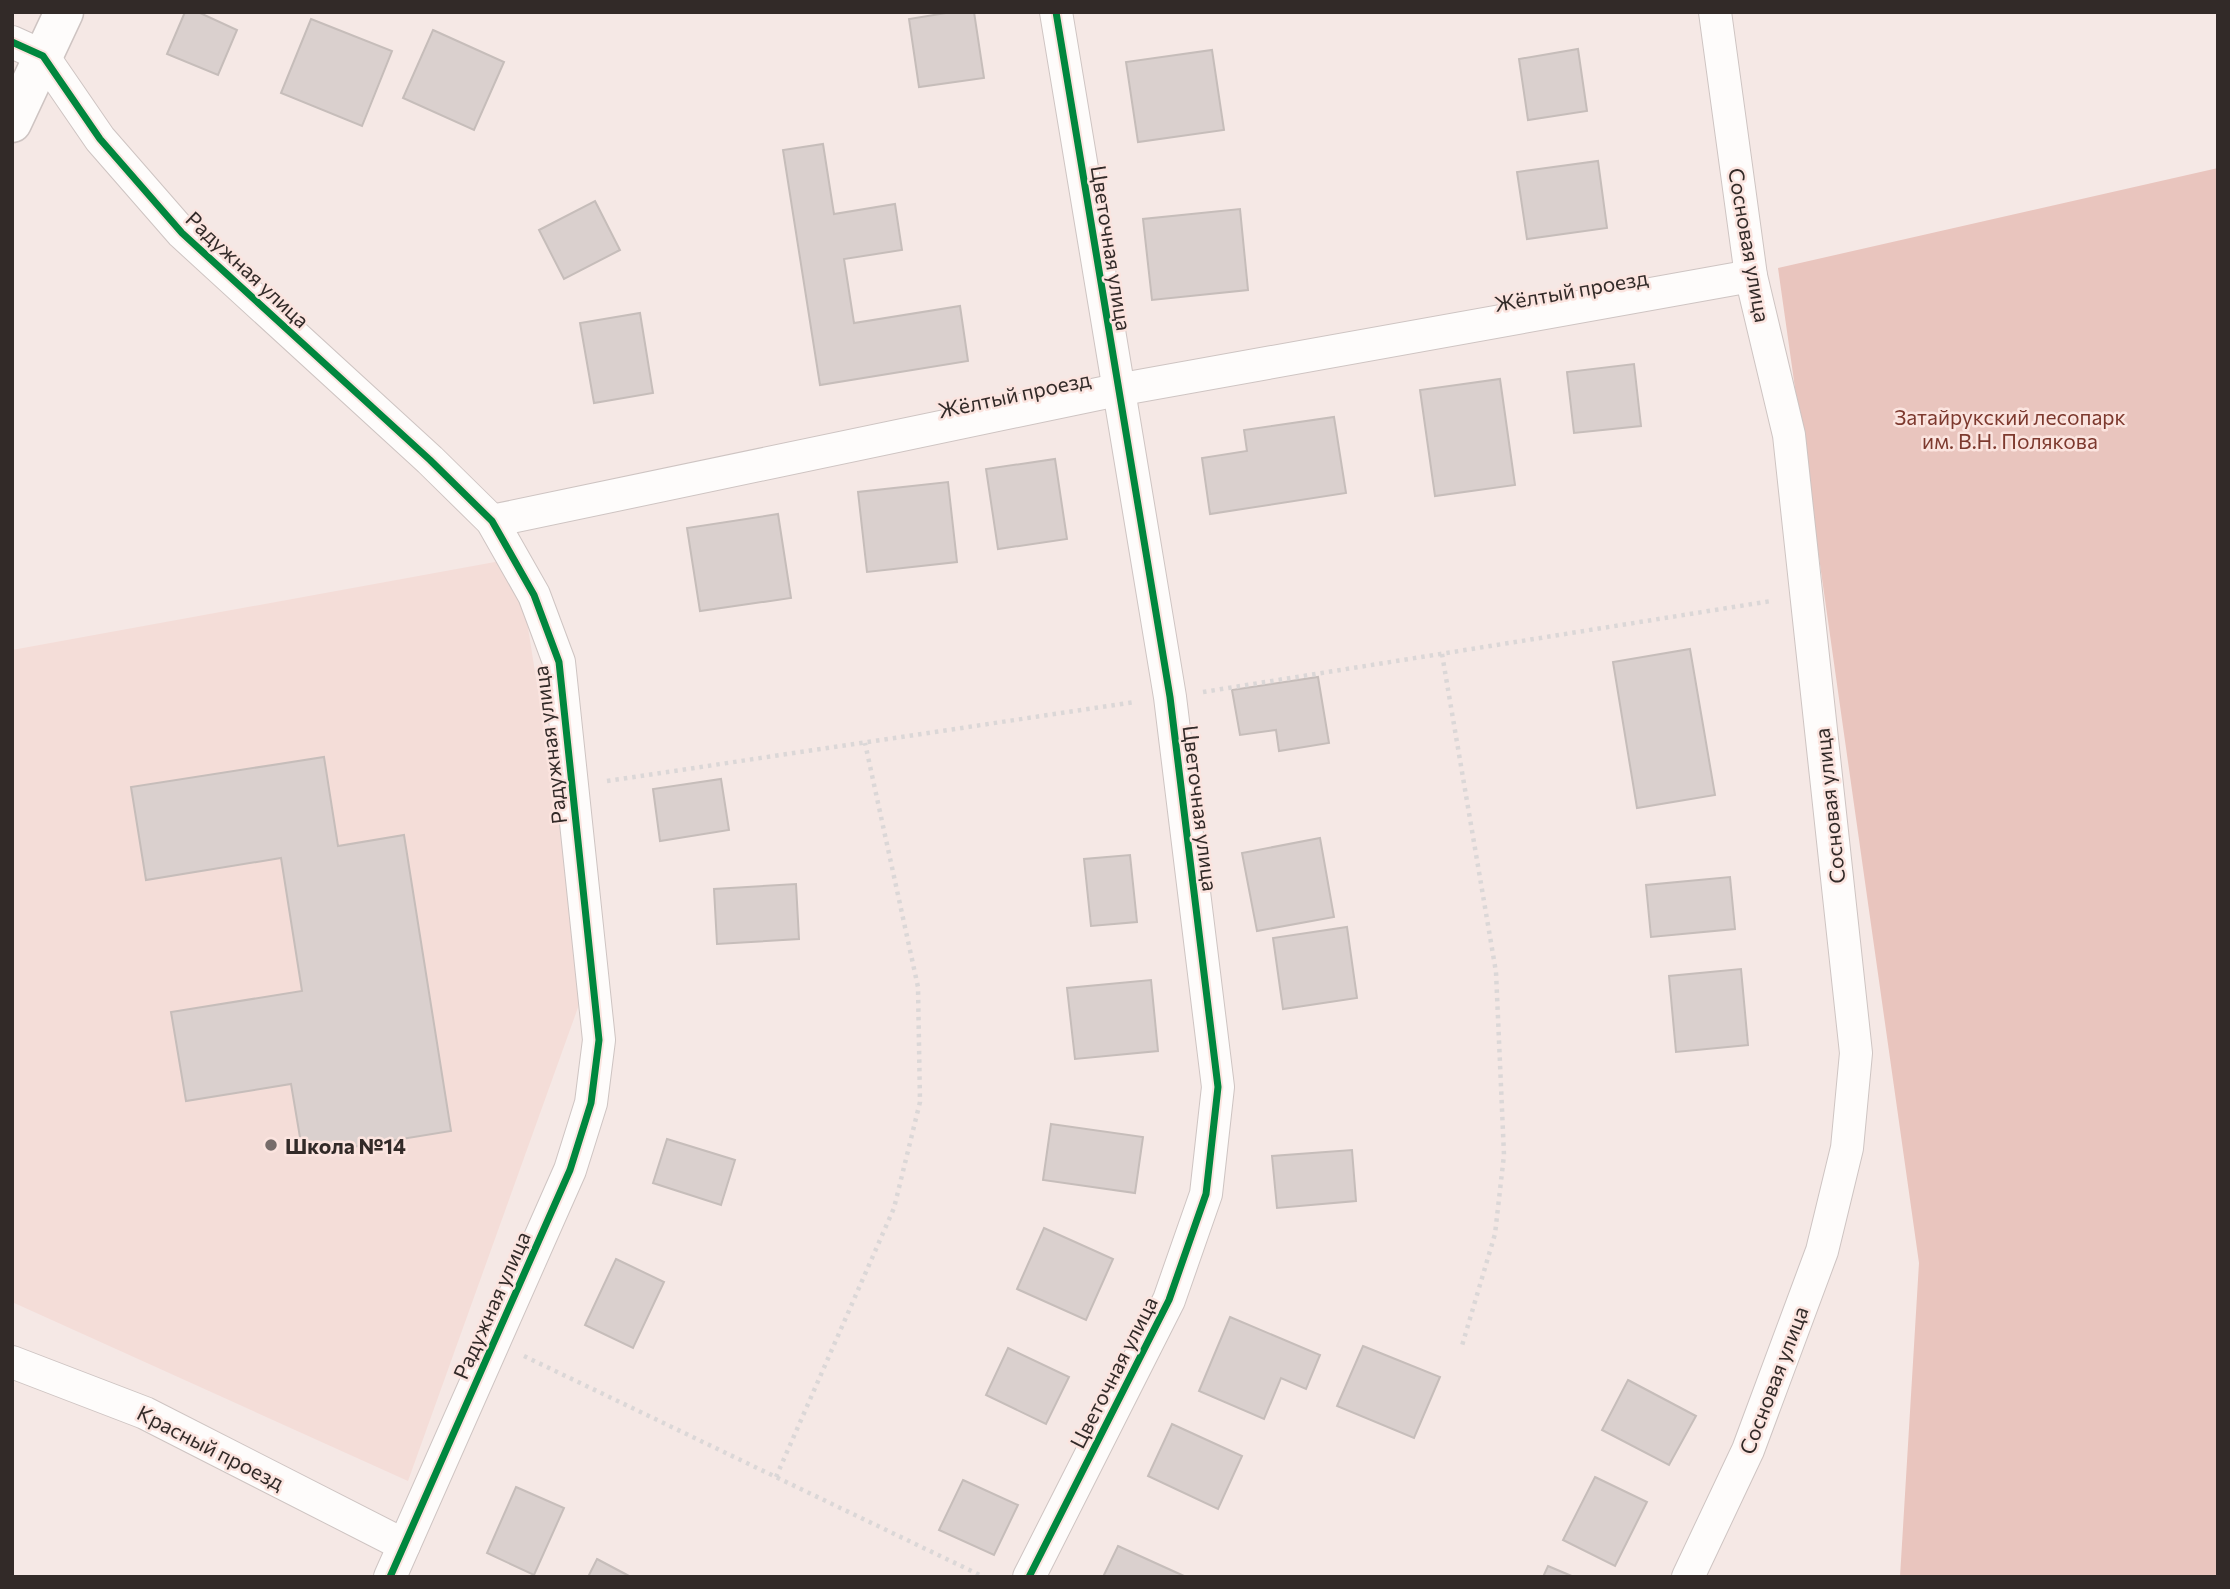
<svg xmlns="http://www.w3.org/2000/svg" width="2230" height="1589" viewBox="0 0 2230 1589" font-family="Commissioner,sans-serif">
	<rect width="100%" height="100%" fill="#f5e8e5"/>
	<polygon fill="#f4ddd8" points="517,558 585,988 408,1481 12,1302 12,650"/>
	<polygon fill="#e9c5be" points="2218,168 2218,1577 1900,1577 1919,1263 1778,268"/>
	<g fill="#dad0ce" stroke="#c6bdba" stroke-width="2">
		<polygon points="185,12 198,12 237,30 218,75 167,54"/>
		<polygon points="952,12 974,12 984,78 919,87 909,19"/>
		<polygon points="311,19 392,51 362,126 281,93"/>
		<polygon points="433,30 504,62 474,130 403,98"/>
		<polygon points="1578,49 1587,111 1528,120 1519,59"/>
		<polygon points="1212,50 1224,130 1138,142 1126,62"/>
		<polygon points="823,144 834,214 895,204 902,250 844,259 854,323 960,306 968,361 820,385 783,150"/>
		<polygon points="1598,161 1607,228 1527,239 1517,172"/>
		<polygon points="595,201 620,250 564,279 539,230"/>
		<polygon points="1240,209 1248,290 1152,300 1143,219"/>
		<polygon points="640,313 653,393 594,403 580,323"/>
		<polygon points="1634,364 1641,426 1574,433 1567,372"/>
		<polygon points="1500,379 1515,485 1435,496 1420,390"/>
		<polygon points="1334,417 1346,493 1210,514 1202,458 1247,451 1244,430"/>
		<polygon points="1055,459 1067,539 998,549 986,469"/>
		<polygon points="948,482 957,562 867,572 858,492"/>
		<polygon points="778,514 791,598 700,611 687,528"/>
		<polygon points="1690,649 1715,795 1637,808 1613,662"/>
		<polygon points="1318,677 1329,743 1279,751 1276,730 1240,735 1232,690"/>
		<polygon points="324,757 338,846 404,835 451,1131 303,1155 291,1084 186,1101 171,1012 302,991 281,858 146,880 131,787"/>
		<polygon points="721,779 729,830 660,841 653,789"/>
		<polygon points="1320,838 1334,917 1257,931 1242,853"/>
		<polygon points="1130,855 1137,922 1091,926 1084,859"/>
		<polygon points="1730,877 1735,929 1651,937 1646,885"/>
		<polygon points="796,884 799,939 717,944 714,889"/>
		<polygon points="1347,927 1357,998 1283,1009 1273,938"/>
		<polygon points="1741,969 1748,1045 1676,1052 1669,976"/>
		<polygon points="1151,980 1158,1051 1075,1059 1067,988"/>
		<polygon points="1051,1124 1143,1137 1135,1193 1043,1180"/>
		<polygon points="667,1139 735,1160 721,1205 653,1183"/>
		<polygon points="1352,1150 1356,1201 1277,1208 1272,1156"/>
		<polygon points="1044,1228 1113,1259 1086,1320 1017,1289"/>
		<polygon points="616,1259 664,1282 633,1348 585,1325"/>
		<polygon points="1230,1317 1320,1355 1306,1389 1281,1378 1264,1419 1199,1391"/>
		<polygon points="1363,1346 1440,1377 1414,1438 1337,1406"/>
		<polygon points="1008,1348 1069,1377 1046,1424 986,1395"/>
		<polygon points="1628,1380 1696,1416 1669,1465 1602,1430"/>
		<polygon points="1172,1424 1242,1456 1218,1509 1148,1476"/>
		<polygon points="1595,1477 1647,1502 1615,1566 1563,1540"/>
		<polygon points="963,1480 1018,1505 994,1555 939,1530"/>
		<polygon points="516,1487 564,1508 534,1575 487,1553"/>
		<polygon points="1118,1546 1184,1576 1103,1577"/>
		<polygon points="597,1559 631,1577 588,1577"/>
		<polygon points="1548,1566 1574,1577 1543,1577"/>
	</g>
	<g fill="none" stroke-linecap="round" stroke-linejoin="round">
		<defs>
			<g id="minor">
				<polyline points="12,42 43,56 100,139 182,233 430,460 492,521 534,595 559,662 599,1040 591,1103 570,1170 390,1577"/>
				<polyline points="492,521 1117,390 1751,276"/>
				<polyline points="12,1362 145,1413 404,1545"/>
				<polyline points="1029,1577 1169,1300 1206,1194 1218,1087 1170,697 1056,12"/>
				<polyline points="1688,1577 1748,1450 1822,1251 1847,1148 1856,1053 1789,435 1751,276 1715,12"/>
			</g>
			<polyline id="tertiary" points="12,123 64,12"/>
		</defs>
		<use href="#minor" stroke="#cec4c2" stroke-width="34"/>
		<use href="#tertiary" stroke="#cec4c2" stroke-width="41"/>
		<g stroke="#dbd7d7" stroke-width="4.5" stroke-dasharray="3.5 5" stroke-linecap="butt">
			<polyline points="1442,654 1496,972 1504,1155 1495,1234 1461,1349"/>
			<polyline points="1203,692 1771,601"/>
			<polyline points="607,781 1135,702"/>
			<polyline points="524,1356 984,1577"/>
			<polyline points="776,1477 894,1208 920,1102 918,987 865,743"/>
		</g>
		<use href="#minor" stroke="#fefcfb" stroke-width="32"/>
		<use href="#tertiary" stroke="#fefcfb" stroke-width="38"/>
		<defs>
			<g id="cycleway">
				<polyline points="12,42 43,56 100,139 182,233 430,460 492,521 534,595 559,662 599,1040 591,1103 570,1170 390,1577"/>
				<polyline points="1029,1577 1169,1300 1206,1194 1218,1087 1170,697 1056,12"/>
			</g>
		</defs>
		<use href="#cycleway" stroke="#fbe4df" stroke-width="11"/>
		<use href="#cycleway" stroke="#00873e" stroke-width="7"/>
	</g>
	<circle fill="#766c6a" stroke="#fbe4df" stroke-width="2.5" cx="271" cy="1145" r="7"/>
	<g text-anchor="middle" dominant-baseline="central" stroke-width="5" stroke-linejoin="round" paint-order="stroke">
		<g font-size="21" fill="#322a28" stroke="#fbe4df">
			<text transform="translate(1750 245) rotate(80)">Сосновая улица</text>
			<text transform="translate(1112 248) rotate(81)">Цветочная улица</text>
			<text transform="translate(248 269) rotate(43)">Радужная улица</text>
			<text transform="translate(1571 290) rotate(-10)">Жёлтый проезд</text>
			<text transform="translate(1014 394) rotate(-12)">Жёлтый проезд</text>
			<text transform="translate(549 745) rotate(-97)">Радужная улица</text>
			<text transform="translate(1829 806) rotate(-96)">Сосновая улица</text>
			<text transform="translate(1201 808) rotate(83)">Цветочная улица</text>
			<text transform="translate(491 1305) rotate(-66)">Радужная улица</text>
			<text transform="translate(1113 1372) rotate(-63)">Цветочная улица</text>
			<text transform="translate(1773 1380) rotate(-69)">Сосновая улица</text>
			<text transform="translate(211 1447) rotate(27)">Красный проезд</text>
		</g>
		<g font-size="21" fill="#7d392e" stroke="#fbe4df">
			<text x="2010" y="416">Затайрукский лесопарк<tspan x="2010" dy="24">им. В.Н. Полякова</tspan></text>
		</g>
		<g font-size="21" font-weight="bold" fill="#322a28" stroke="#fbe4df" text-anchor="start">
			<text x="285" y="1145">Школа №14</text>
		</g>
	</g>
	<rect width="2230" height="1589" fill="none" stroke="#322a28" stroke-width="28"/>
</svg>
